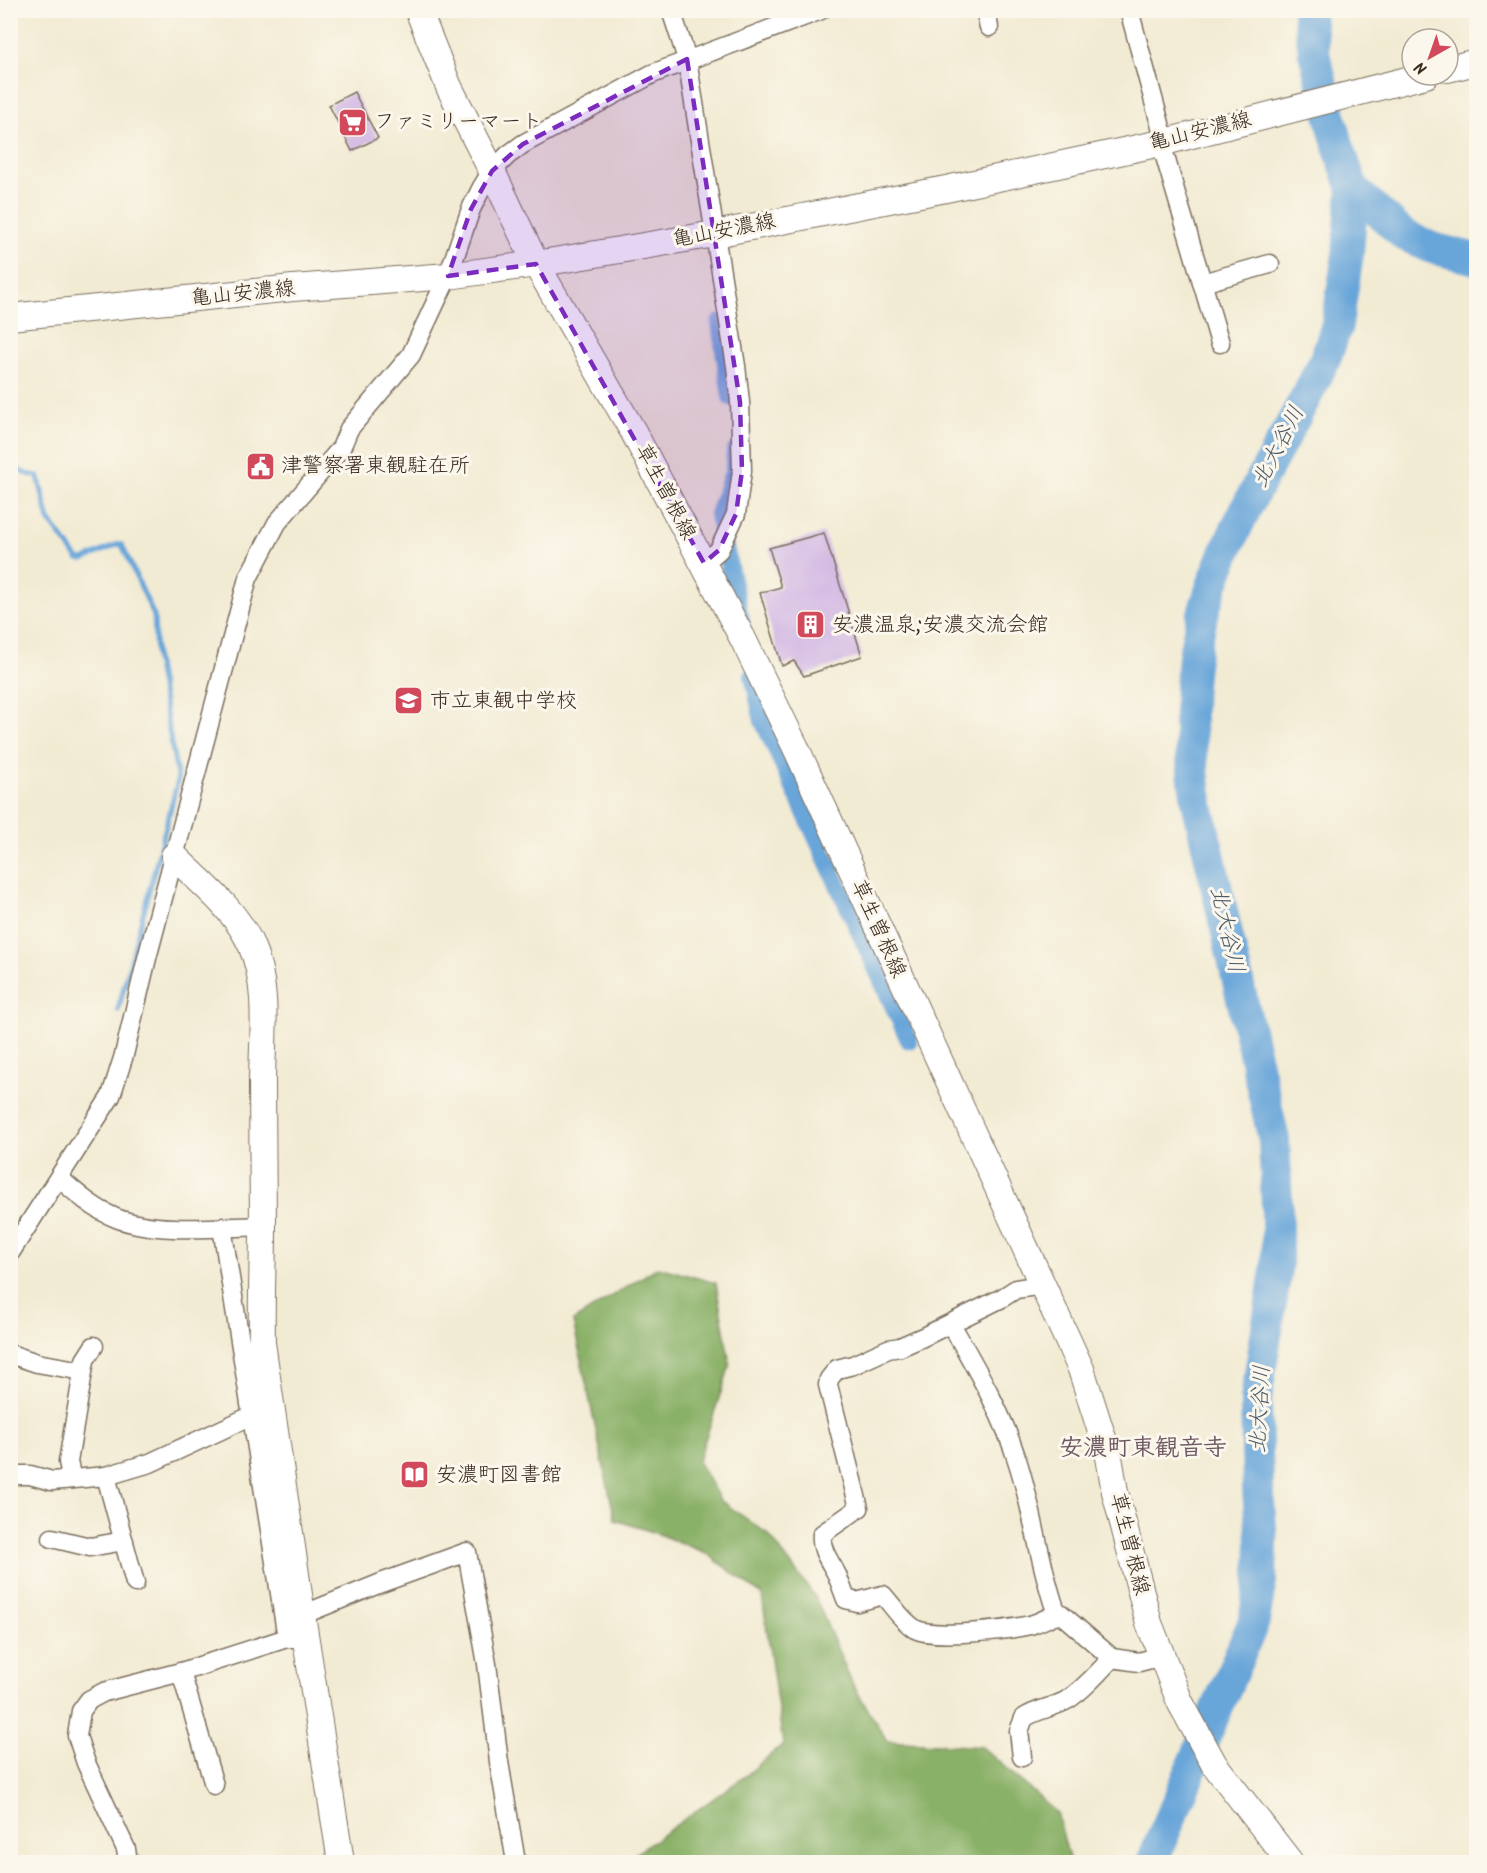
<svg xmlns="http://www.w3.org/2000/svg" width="1487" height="1873" viewBox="0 0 1487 1873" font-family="Kalam,'Klee One',sans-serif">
	<rect width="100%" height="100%" fill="#fbf7ec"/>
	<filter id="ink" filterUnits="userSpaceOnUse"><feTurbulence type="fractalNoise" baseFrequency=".0167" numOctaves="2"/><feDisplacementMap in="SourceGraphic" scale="12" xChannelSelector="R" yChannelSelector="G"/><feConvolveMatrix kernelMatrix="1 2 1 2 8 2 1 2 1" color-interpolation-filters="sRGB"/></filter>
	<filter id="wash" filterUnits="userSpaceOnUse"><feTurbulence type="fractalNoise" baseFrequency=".008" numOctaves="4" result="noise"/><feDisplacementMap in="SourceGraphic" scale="24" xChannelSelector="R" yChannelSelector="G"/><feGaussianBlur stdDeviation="1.35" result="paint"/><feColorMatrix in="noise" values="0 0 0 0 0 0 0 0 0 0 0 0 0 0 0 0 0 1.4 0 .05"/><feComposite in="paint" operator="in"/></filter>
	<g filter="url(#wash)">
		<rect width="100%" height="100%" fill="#f2ebd3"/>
		<polygon fill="#8ab167" stroke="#626e42" stroke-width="1.5" points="658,1267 716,1283 730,1365 698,1461 720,1500 769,1535 815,1597 853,1685 887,1741 982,1747 1057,1813 1070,1862 624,1862 748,1774 783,1744 762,1595 706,1553 653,1532 615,1520 573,1321"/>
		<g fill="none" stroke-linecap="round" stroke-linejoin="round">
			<path stroke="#67a5d9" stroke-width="5" d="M10,457C19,472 20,473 38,476L49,520L78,559L83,560L118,544L122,545L154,616L156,659L178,780L118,1010"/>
			<g stroke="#67a5d9" stroke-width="18">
				<polyline points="720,323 731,397"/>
				<polyline points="735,452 734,471 718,514 741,622"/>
				<polyline points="753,676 763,721 909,1040"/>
			</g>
			<g stroke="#67a5d9" stroke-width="32">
				<polyline points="1353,189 1404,235 1432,248 1476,259"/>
				<path d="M1152,1862L1254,1621L1261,1581L1262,1540L1258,1491L1256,1400L1277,1264V1206L1274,1140L1197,801C1187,737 1186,670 1205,607C1232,518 1287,440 1326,357L1337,325L1342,293L1348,254L1353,189L1338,145L1314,53L1308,10"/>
			</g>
		</g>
		<g id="blocks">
			<g fill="#cfb3e3">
				<polygon points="354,92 378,138 352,151 329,105"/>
				<polygon points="824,533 862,656 804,676 794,661 782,666 760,593 781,587 769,548"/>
			</g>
		</g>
	</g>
	<g filter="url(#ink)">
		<use href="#blocks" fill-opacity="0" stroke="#7b6e5d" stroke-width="1.5"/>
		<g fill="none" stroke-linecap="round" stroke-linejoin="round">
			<defs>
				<g id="street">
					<polyline points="671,10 687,59 736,366 740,402 742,471 736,514 719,550 704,563"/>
					<polyline points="985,10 989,27"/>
					<polyline points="1129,10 1165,142"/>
					<polyline points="1161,143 1220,343"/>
					<polyline points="1202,283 1270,264"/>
					<path d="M59,1178C76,1193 94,1209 116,1218C156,1234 219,1227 263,1226"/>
					<polyline points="222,1227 287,1638"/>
					<polyline points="10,1253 111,1096 124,1055 147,958 248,578 277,523 341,448 349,429 411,355 448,276 471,209 482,187 492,171 508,155 523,144 652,74 821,10"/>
					<path d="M1042,1285L1016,1289L1002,1298L923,1337L900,1347L888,1349L853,1365L837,1369L829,1379L828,1385L859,1508L822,1534C820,1550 830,1561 837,1575C840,1583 843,1591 846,1599L857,1602L883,1595C893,1606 902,1621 915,1629C933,1639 1008,1630 1030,1625C1041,1622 1050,1616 1060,1613L1112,1658L1139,1662L1162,1656"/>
					<path d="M951,1324C976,1368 1003,1414 1018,1463C1034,1513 1039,1565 1057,1614"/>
					<polyline points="10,1354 37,1363 83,1371"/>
					<polyline points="10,1475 30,1475 52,1481 106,1476 150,1463 251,1416"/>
					<polyline points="106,1476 135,1583"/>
					<polyline points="72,1479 68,1462 85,1360 94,1346"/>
					<polyline points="52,1538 90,1547 124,1541"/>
					<polyline points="302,1615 381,1583 467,1552 487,1664 499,1762 516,1862"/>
					<polyline points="181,1672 214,1785"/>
					<path d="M1022,1757L1019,1731L1024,1718C1037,1709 1053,1708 1067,1700C1083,1690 1099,1672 1112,1658"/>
					<polyline points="128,1862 126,1849 86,1763 77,1736 81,1711 89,1700 104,1692 181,1672 287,1638 297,1638"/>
				</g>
				<g id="secondary">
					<polyline points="418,10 449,87 492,171 536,264 634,433 743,639 796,748 1081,1369 1109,1457 1115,1492 1149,1623 1180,1702 1214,1764 1290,1862"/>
					<polyline points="1448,69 1476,62"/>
					<polyline points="10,317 293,288 448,276 536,264 715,234 946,189 1161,143 1426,75"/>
					<path d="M174,856C201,883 236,910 251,945C270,988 262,1039 262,1084C262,1131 263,1178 263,1225C263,1265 261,1304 262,1343L302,1615L341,1862"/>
				</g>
			</defs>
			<use href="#street" stroke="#7b6e5d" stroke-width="21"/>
			<use href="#secondary" stroke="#7b6e5d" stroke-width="28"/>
			<use href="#street" stroke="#fff" stroke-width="18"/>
			<use href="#secondary" stroke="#fff" stroke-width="26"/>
		</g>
	</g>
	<path fill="#7b2cbf" fill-opacity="0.2" stroke="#7b2cbf" stroke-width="4.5" stroke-dasharray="12 8" stroke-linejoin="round" d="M687,59L740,402L742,471L736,514L719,550L704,563L536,264L448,276L471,209L492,171L523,144Z"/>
	<defs>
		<symbol id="supermarket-square" viewBox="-11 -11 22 22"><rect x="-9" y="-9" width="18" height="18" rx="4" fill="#d1495b" stroke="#fbf7ec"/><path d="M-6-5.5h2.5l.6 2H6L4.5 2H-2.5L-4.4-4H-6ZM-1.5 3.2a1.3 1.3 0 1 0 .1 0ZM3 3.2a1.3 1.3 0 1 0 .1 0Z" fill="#fff"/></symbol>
		<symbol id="civic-square" viewBox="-11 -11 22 22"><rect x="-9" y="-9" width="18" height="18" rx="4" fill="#d1495b" stroke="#fbf7ec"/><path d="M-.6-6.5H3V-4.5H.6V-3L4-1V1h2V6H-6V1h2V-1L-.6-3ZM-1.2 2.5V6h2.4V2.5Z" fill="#fff"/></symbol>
		<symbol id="building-square" viewBox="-11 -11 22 22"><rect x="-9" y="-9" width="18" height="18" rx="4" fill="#d1495b" stroke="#fbf7ec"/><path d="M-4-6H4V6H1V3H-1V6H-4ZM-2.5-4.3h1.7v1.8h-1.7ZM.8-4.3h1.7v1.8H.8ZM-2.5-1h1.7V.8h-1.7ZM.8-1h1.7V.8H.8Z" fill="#fff"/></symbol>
		<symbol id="school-square" viewBox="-11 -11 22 22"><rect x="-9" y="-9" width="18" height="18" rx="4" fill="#d1495b" stroke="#fbf7ec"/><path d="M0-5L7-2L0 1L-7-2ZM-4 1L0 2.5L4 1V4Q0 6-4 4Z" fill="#fff"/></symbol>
		<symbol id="library-square" viewBox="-11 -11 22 22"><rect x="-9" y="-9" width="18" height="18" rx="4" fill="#d1495b" stroke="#fbf7ec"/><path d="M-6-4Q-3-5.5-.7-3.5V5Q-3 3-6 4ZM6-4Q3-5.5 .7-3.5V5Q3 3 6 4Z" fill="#fff"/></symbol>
	</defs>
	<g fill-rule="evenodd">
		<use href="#supermarket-square" x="336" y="106" width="33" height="33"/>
		<use href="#civic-square" x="244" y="450" width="33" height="33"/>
		<use href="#building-square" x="794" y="608" width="33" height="33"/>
		<use href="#school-square" x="392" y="684" width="33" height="33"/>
		<use href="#library-square" x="398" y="1458" width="33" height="33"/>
	</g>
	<g text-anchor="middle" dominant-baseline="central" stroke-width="6" stroke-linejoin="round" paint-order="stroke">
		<g font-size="21" fill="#3b2a1e" stroke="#fbf7ec" text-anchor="start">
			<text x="374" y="122">ファミリーマート</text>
			<text x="281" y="466">津警察署東観駐在所</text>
			<text x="832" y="625">安濃温泉;安濃交流会館</text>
			<text x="430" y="701">市立東観中学校</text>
			<text x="436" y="1475">安濃町図書館</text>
		</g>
		<g font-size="21" fill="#3b2a1e" stroke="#fbf7ec">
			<text transform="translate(1200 132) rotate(-14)">亀山安濃線</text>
			<text transform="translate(724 231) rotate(-11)">亀山安濃線</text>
			<text transform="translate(243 294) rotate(-6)">亀山安濃線</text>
			<text transform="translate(665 492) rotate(62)">草生曽根線</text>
			<text transform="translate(878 929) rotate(66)">草生曽根線</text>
			<text transform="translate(1129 1544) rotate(76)">草生曽根線</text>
		</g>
		<g font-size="22" font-style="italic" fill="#4d5b69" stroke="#fbf7ec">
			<text transform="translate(1279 447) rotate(-63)">北大谷川</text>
			<text transform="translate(1226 930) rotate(77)">北大谷川</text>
			<text transform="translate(1261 1409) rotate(-87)">北大谷川</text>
		</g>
		<g font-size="24" font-weight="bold" fill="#6f5a63" stroke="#fbf7ec">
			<text x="1143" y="1448">安濃町東観音寺</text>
		</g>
	</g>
	<rect width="1487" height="1873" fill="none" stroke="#fbf7ec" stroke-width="36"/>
	<g transform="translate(1430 57) rotate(220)"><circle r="28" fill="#fbf7ec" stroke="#aea59a" stroke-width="1.5"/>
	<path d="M0-4.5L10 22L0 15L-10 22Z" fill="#d1495b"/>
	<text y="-9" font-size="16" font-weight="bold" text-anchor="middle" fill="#3b2a1e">N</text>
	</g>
</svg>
